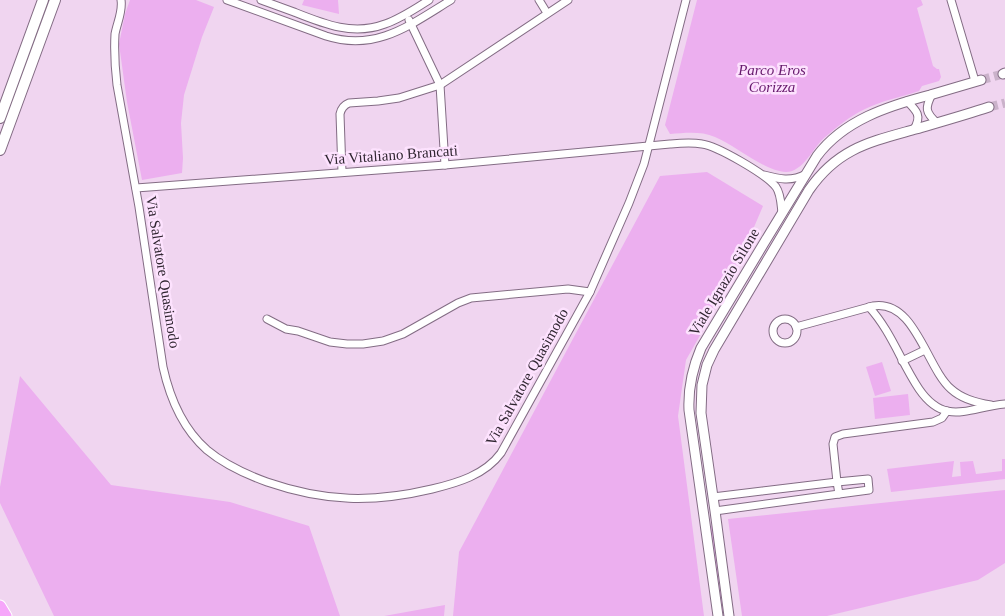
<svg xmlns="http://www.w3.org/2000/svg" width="1005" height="616" viewBox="0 0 1005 616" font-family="'Times New Roman',serif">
	<rect width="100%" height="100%" fill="#f0d5f0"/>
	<g fill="#ecafef">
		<polygon points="130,0 196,0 214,7 202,37 184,95 181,123 183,158 182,173 142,180 127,102 119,44 125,14"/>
		<polygon points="304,0 338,0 339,14 302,5"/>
		<path d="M697,0H921L923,5L917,8L933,66L937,69H939L941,77L939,81L922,86L919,91C901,97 881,101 865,109C850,116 837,127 824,138C813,148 803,172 786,172C766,172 735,145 715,137C701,131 685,133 670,134L665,125Z"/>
		<polygon points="707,172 763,206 731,281 686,360 678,416 704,616 453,616 459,552 660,176"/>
		<polygon points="882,362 891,391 875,396 866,367"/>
		<polygon points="20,376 111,485 230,502 309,526 340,616 54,616 0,503 0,487"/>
		<polygon points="908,394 910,415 875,419 873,398"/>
		<polygon points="1002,459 1005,459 1005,479 891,492 887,469 954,461 952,477 961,476 960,462 973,461 976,474 1002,471"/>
		<polygon points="1005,490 1005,563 978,580 827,616 742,616 728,519"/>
		<polygon points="712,526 724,616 722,616 710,527"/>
		<polygon points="445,605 444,616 384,616"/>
	</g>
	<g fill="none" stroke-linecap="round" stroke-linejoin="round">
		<g stroke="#cab2ca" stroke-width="9" stroke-dasharray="9 4.5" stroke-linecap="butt">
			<polyline points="981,80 1003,74"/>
			<polyline points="989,107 1005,103"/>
		</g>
		<defs>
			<g id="minor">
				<path d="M121,0C123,11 117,23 115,34C114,52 115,68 117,85L139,207L163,367C170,399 182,428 207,450C225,465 245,474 267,482C325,502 373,503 432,489C457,483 485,475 501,453L590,292L629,203L644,164L686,0"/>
				<path d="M227,0L326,36C376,52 410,25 451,0"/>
				<path d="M261,0C272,4 283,8 294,12C324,24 353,36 385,24C400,19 415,9 429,0"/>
				<polyline points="539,0 547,13"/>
				<polyline points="951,0 975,81"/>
				<polyline points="409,20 440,85 445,165"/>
				<path d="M932,94C925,108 925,112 937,123"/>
				<path d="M907,101C917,111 922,116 914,129"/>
				<path d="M342,172L340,114C341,109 344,105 349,103L378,101L399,98L440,85L568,0"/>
				<path d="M764,175C779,179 791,182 806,174"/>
				<path d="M136,188L445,165L670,144C681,143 691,142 702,144C717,146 766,174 776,187C781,194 781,205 782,213"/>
				<path d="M869,307C891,331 901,362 919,389C945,427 969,407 1005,404"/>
				<circle cx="785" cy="331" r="12"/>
				<polyline points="267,319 286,329 298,331 330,342 347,344 363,344 383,341 403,334 458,303 471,298 568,289 590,292"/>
				<path d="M796,327L873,306C915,299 926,367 951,389C962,399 977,403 991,405"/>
				<polyline points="902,361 925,350"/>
				<polyline points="839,494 869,490 868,479 837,482 833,444 835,437 843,434 933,422 942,418 947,411"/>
				<polyline points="713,497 837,482 839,494 715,511"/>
			</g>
			<g id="tertiary">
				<polyline points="1003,74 1005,73"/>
				<path d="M718,616L689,410C688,388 692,369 701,348L764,243L817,156C844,120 888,106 930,95C947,90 964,85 981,80"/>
				<path d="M729,616L715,511L701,413L702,385L707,365L714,350L809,190C838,148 870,142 916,129C940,122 965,115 989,107"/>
			</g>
			<g id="secondary">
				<polyline points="0,118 43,0"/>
				<polyline points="0,150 55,0"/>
			</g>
			<polyline id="trunk" points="0,606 6,616"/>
		</defs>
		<use href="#minor" stroke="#836c84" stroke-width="9"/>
		<use href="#tertiary" stroke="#836c84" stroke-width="11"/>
		<use href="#secondary" stroke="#836c84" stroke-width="12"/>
		<use href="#trunk" stroke="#fff" stroke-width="13"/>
		<use href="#minor" stroke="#fff" stroke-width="7"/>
		<use href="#tertiary" stroke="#fff" stroke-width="9"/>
		<use href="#secondary" stroke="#fff" stroke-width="10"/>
		<use href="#trunk" stroke="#f6a6fa" stroke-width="11"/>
	</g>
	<g text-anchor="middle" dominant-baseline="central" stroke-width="5" stroke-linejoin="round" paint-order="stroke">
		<g font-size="15" font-style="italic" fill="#67196d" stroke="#fde2fe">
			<text x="772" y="70">Parco Eros<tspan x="772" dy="17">Corizza</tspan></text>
		</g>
		<g font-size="15" fill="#302631" stroke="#fde2fe">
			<text transform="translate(391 155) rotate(-4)">Via Vitaliano Brancati</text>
			<text transform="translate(163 272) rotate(81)">Via Salvatore Quasimodo</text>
			<text transform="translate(724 282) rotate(-59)">Viale Ignazio Silone</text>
			<text transform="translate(527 377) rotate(-61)">Via Salvatore Quasimodo</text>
		</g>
	</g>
</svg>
